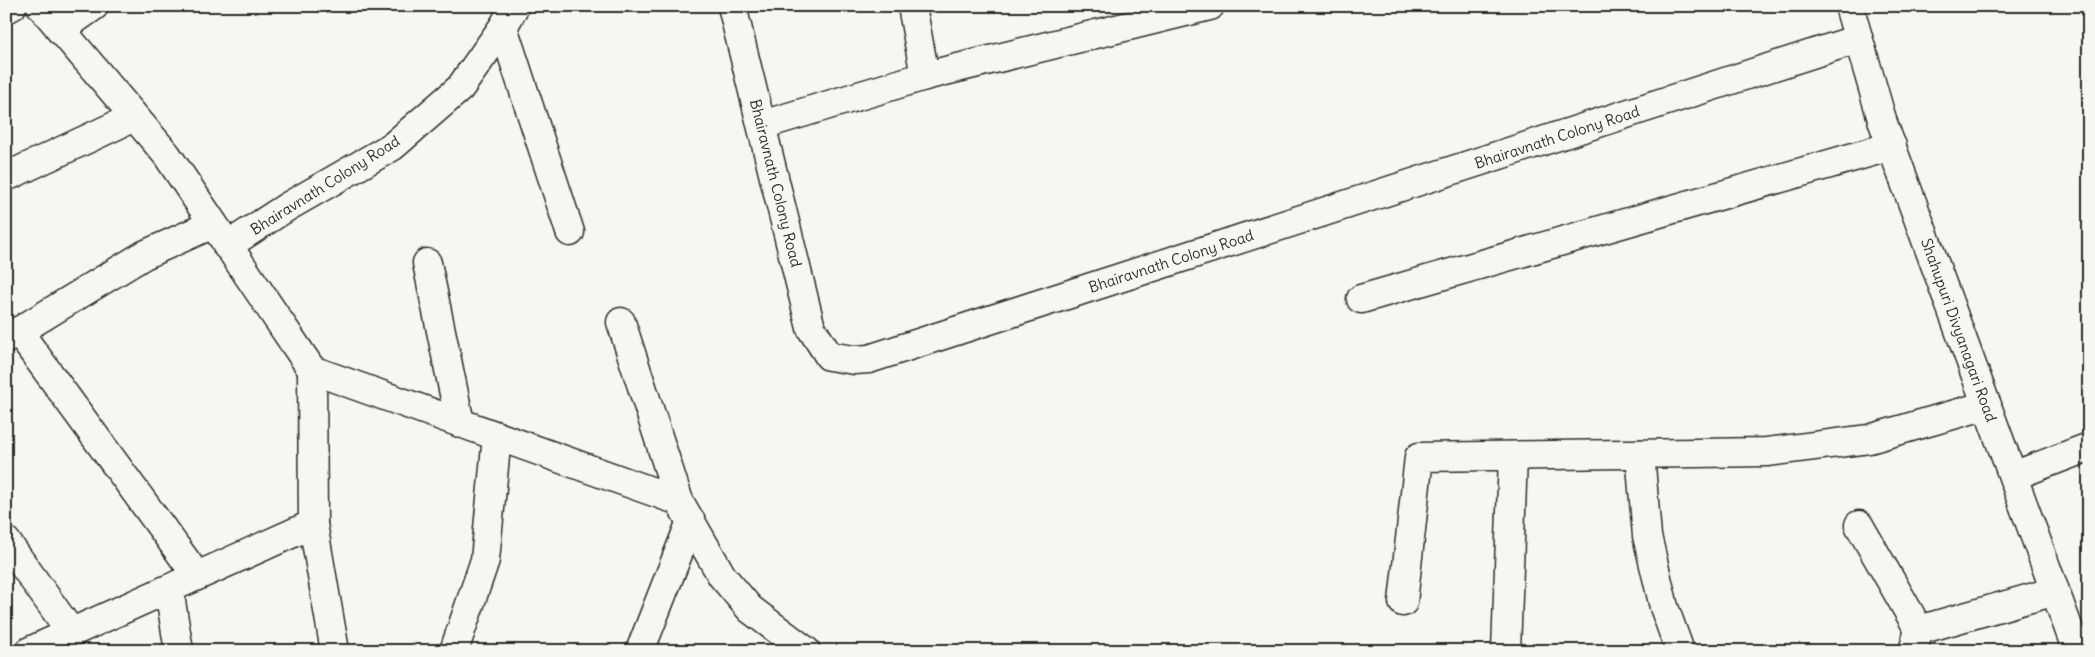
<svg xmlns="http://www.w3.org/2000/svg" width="2095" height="657" viewBox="0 0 2095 657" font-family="Delius,sans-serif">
	<rect width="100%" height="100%" fill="#f6f6f2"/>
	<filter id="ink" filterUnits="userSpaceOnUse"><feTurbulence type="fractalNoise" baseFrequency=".02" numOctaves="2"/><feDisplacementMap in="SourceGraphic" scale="10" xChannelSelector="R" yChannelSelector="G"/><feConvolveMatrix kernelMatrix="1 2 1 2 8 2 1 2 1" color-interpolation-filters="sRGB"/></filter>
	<g filter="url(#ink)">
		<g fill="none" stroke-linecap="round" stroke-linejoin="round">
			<defs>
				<g id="minor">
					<polyline points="41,6 167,155 312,370 679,501 722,576 750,609 806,651"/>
					<polyline points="732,6 811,328 829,356 854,360 869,359 1858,39"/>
					<polyline points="912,6 925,76"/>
					<polyline points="6,9 12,6"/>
					<polyline points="503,27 570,232"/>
					<polyline points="60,30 94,6"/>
					<polyline points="762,125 925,76 1210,6"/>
					<polyline points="6,177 134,117"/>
					<polyline points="227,246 287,207 393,146 460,88 503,27 515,6"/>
					<polyline points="427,263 460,423"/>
					<polyline points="1361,299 1892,146"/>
					<polyline points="621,322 679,501"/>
					<polyline points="18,331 197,576"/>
					<polyline points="6,339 144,255 213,224"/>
					<polyline points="1640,454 1647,536 1664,607 1680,651"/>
					<polyline points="2013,476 2089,447"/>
					<polyline points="313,524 335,651"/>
					<polyline points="1859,525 1919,630"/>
					<polyline points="6,541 71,632"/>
					<polyline points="169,589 179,651"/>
					<polyline points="1403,602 1419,457 1767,452 1869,439 1987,405"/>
					<polyline points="30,651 313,524 312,370"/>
					<polyline points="454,651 485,560 497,436"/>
					<polyline points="640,651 691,521"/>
					<polyline points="1506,651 1513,456"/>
					<polyline points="1913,651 1919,630 2055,591"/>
				</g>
				<polyline id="secondary" points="1849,6 1883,123 2077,651"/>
			</defs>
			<use href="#minor" stroke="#2b2b2b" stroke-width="31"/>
			<use href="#secondary" stroke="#2b2b2b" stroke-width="31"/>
			<use href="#minor" stroke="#f6f6f2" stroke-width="28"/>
			<use href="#secondary" stroke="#f6f6f2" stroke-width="28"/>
		</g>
	</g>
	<g text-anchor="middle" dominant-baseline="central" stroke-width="5" stroke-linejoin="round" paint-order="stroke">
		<g font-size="15" fill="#2b2b2b" stroke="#f6f6f2">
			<text transform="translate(1557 137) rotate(-18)">Bhairavnath Colony Road</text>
			<text transform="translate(776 183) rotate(76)">Bhairavnath Colony Road</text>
			<text transform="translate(325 185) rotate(-32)">Bhairavnath Colony Road</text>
			<text transform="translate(1171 261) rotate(-18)">Bhairavnath Colony Road</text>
			<text transform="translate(1959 330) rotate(70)">Shahupuri Divyanagari Road</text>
		</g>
	</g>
	<rect width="2095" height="657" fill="none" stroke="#f6f6f2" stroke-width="25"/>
	<rect x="12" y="12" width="2070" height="632" fill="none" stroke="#2b2b2b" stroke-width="2" filter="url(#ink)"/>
</svg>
